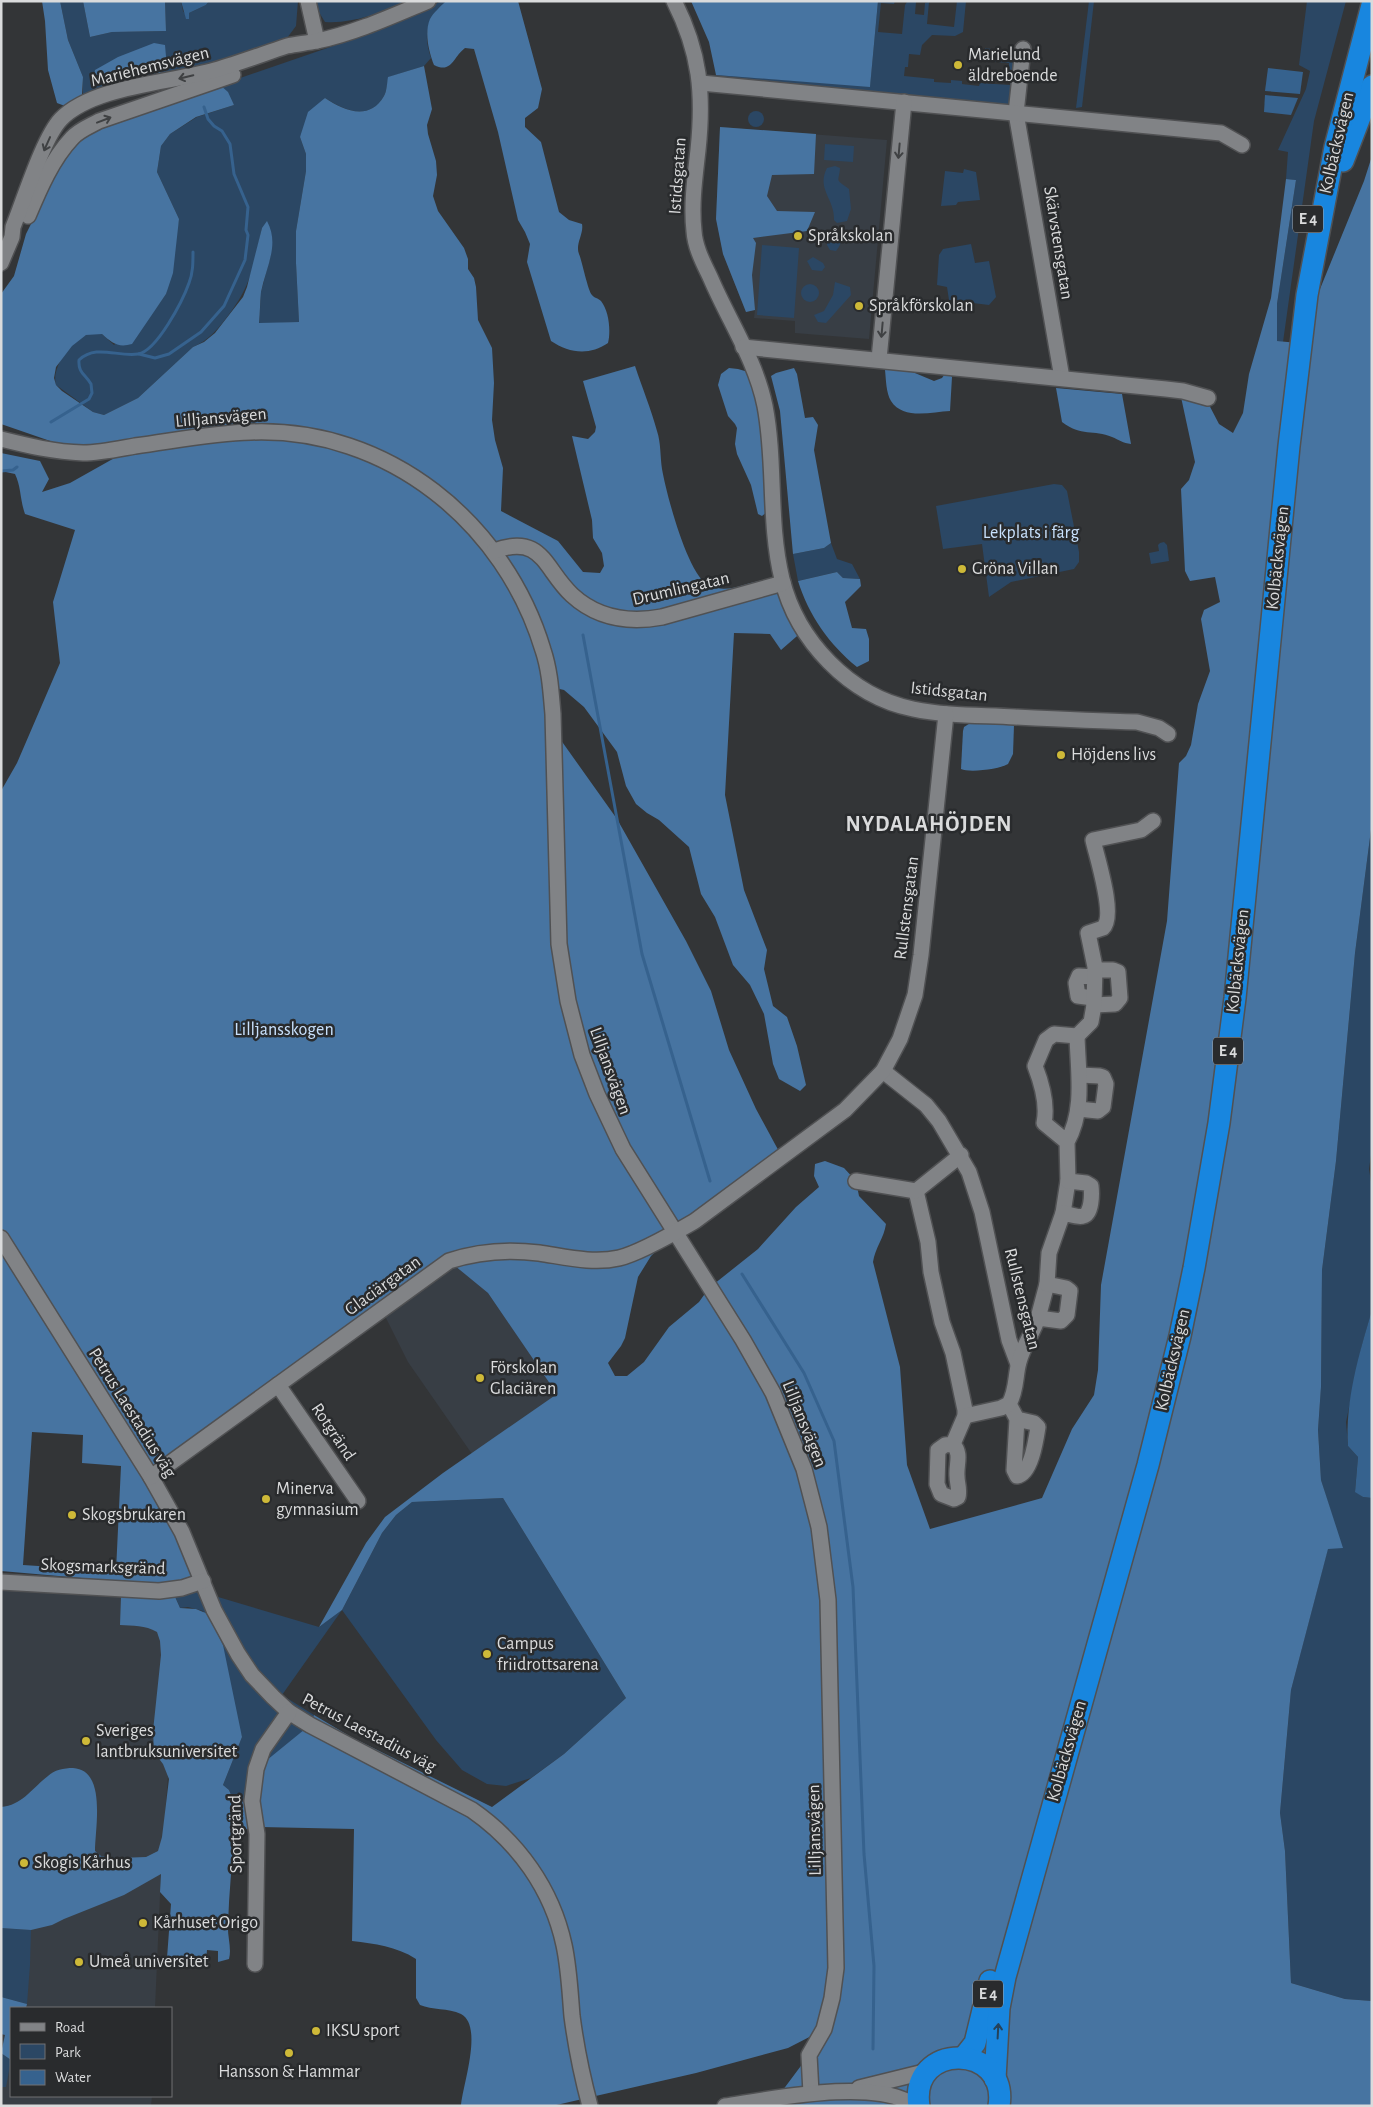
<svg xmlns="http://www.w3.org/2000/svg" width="1373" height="2107" viewBox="0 0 1373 2107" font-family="'Alegreya Sans',sans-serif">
	<rect width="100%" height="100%" fill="#333537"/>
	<g fill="#383e45">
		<polygon points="720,127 887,140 869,339 795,333 795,321 754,318 755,310 746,312 723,254 716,219"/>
		<polygon points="449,1261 488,1293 558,1394 472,1454 408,1362 382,1310"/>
		<polygon points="1,1576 172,1589 180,1608 161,1873 155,2008 11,2008 11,2096 152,2096 151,2106 1,2106"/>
	</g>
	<g fill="#2b4764" fill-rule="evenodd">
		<path d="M60,1H83L90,37L112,32L166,31L165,1H181L183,11L189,19V13L206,5L209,1H298L296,26L287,38L211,64L83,96V77L68,40ZM165,45L143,68L130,69L99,81Z"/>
		<path d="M316,1H408C382,12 353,24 325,22L317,9Z"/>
		<path d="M442,1H446C428,21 422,31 431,58L424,66L389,77C387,82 387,91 384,96C369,122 344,110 325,98L300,137L306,154V171L296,231V263L299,322L259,324L261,292L271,254L262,228C253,266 252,285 227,317C217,330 209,340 193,347L138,398L104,415L93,412L56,385C51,369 70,340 86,335C90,333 97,334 102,334L114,345L156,308L166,294L179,219L157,172L161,146L170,134L197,117L234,105L220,85L368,34Z"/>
		<polygon points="878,1 895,1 894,4 881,3 878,32 902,34 905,5 907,2 916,2 915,14 924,15 925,3 929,2 927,24 954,27 957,1 966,1 963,32 955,36 932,35 922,45 920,55 909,54 908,67 905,67 904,76 934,79 934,82 951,83 951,80 962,81 962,84 979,86 980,83 1010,85 1011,76 1008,76 1009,63 985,61 985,48 1010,52 1015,55 1013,106 717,78 716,75 870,86"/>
		<polygon points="1089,1 1094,1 1082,107 1076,108"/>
		<polygon points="1307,1 1346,1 1314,121 1283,342 1277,341 1277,304 1296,180 1286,179 1288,152 1278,150 1306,89 1310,71 1299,65"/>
		<circle cx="756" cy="119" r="8"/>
		<polygon points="825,144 854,146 853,162 824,160"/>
		<path d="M835,166L840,168C839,183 834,178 849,189L851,209L847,221L837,223L834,220C835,199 816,189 827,168Z"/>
		<polygon points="964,169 976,172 980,200 958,202 956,205 941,206 945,171 963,173"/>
		<path d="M834,233L839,234C842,241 841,245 836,251L830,250L827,245L828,238Z"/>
		<polygon points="971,244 975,263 989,261 996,297 989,305 949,300 947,287 937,285 939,255 943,249"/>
		<polygon points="762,245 799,248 794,318 757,315"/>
		<polygon points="813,257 823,263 825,267 822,271 812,270 807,261"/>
		<polygon points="835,282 850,287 851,295 826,323 818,322 814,315 824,311 833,295"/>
		<circle cx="810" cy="293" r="9"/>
		<polygon points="1054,484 1062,485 1067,491 1079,552 1079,562 1074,569 1011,582 989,597 982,544 943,549 936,506"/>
		<polygon points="1164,542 1167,545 1169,561 1151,564 1149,553 1159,551 1158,545 1160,543"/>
		<polygon points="831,543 837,559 852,564 860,579 843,578 837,572 798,581 793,554 824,548"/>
		<polygon points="1372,822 1372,1148 1369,1169 1372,1188 1372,1310 1362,1345 1346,1422 1348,1446 1358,1457 1355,1491 1363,1497 1372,1498 1372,2001 1345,1999 1291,1983 1285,1851 1280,1813 1291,1690 1328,1548 1342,1548 1321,1480 1318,1430 1321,1387 1322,1270 1336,1161 1355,953"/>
		<polygon points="503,1498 626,1698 564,1754 531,1778 506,1786 487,1784 462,1770 436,1740 342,1610 282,1695 314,1715 310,1725 252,1801 232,1797 229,1790 223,1785 242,1737 203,1611 188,1607 180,1608 172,1589 203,1581 208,1594 319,1627 342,1610 382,1533 396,1515 412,1502"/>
		<polygon points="1,1928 31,1930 30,1965 27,2004 1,1997"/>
		<polygon points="1,2053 11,2060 6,2087 1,2087"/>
	</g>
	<g fill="#4774a1" fill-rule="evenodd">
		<polygon points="42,1 60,1 68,40 83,77 82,95 65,106 57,103 48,70 45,21"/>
		<polygon points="83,1 165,1 166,31 112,32 90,37"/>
		<path d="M446,1H518L542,89L538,108L525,118V127L541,142L559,212L569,220L582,224C584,234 575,244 579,254C582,261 588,291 592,295C594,298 598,298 601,301C609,311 611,331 608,343C589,356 569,353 551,341L527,262L530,244L525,232L518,220L498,132L474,49L465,48C453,57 452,74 434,65C429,52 424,33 430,19C433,13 441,6 446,1Z"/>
		<polygon points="691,1 878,1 870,87 716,75 709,42"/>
		<path d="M154,43L165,45L167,68L159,74C132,64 124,70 99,81L94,77L95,70L118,57Z"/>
		<path d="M424,66L432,109L427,125L428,134L436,161L437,175L433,196L438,211L464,248L468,259V269L474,278L476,287L478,320L492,348L494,383L492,420L495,440L503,468L501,511L558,541L583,572L600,573L604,566L602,553L593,538L592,520L572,436L588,439L595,432L596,427L583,381L635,366C642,387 651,409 657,431C661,443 660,456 662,469C666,492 688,578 710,586C732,595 751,578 773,580L804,630L781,650L770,634L734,633L725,795L744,890L767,950L764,969L773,1006L787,1017L797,1046L806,1085L800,1091L779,1079L773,1064L764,1014L750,985L733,965L715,917L701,894L689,847L659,820L647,813L636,804L626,786L617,752L584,707L564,690L551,687L553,729L617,819L686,941L711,991L729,1050L756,1109L782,1157L660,1247L651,1256L638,1277L625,1338L621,1346L608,1363L615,1376H627L644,1362L669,1327L699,1302L709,1288L758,1249L796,1207L819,1187L814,1176L815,1164L825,1161L844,1168L856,1181L859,1196L886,1224C884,1238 875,1248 873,1262L900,1367L907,1465L930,1529L1042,1498L1072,1429L1094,1395L1098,1370L1101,1285L1167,921L1179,763L1186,756L1191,745L1198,704L1210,671L1201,619L1204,610L1220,602L1215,577L1190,581L1185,571L1181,489L1189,480L1195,462L1181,397L1207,401L1219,424L1233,433L1243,413L1249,374L1271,298L1286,179L1296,180L1277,304V341L1298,343L1364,181L1372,156V822L1355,953L1336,1161L1322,1270L1321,1387L1318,1430L1321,1480L1343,1548L1328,1549L1291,1690L1280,1813L1285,1851L1291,1983L1345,1999L1372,2001V2106H771L809,2055L823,2030L788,2048L696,2073L552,2106H461C462,2087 484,2026 461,2014C448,2008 432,2010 420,2005L416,1998V1959C396,1946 375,1944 352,1941L354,1829L261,1827L235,1831C232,1862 229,1893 228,1924C227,1936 232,1948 229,1959L218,1962V1951L207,1950L206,1961L167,1958L171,1904L160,1892L161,1874L124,1895L64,1919L52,1925L31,1930L1,1928V1807C23,1805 32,1788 48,1776C54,1770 64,1768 73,1768C107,1770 95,1828 95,1851L101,1856L119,1858L146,1857L158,1851L162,1837L169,1779L163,1764L154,1752L153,1731L161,1655L160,1641L157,1632C145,1625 133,1626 120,1625L121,1597L128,1582L1,1571V791L17,763L60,663L53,602L75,530L25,514C20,500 21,486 15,474L1,471V453L40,461L49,479L42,492L70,483L134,447L85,453L1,424V294L14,276L26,234L60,166L71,149L84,136L94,129L220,85L228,92L234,105L196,117L170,134L161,146L157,172L179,219L173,273L166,294L132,344C118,348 112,343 102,334L86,335L72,346L56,367L54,378L56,385L62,391L93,412L104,415L138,398L193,347L204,342L215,333L243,297L247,287L262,228L267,221C280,245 266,267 261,292C260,302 260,313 259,323L299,322L296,263V231L306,171V154L300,137L308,112L325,98C343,110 369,122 384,96C387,91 387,82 388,77ZM449,1261L488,1293L557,1394L443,1473L385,1517L366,1543L319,1627L342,1610L382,1533L396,1515L412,1502L503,1498L626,1698L564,1754L492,1807L351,1737L314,1715L310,1725L256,1769L252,1801L232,1797L229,1790L223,1785L242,1737L223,1645L208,1614L196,1609L180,1608L172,1590L203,1581L151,1477ZM32,1432L83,1435L82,1463L121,1466L116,1571L23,1565Z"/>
		<polygon points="720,127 816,134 814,174 772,175 767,196 777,211 815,212 807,231 753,238 756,243 752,275 755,310 746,312 723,254 716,219"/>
		<polygon points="729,368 738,369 755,374 774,506 762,516 758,514 751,485 737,454 735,444 737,428 735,424 728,416 718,385 721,374"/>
		<polygon points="794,368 797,374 805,418 813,417 818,425 814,450 831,543 824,548 793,554 780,411 771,376 776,373"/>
		<path d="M903,368L934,381L942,378L947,371L952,377L950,411C931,412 903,420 891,401C886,393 886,379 885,370Z"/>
		<path d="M1056,388L1122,394L1131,444C1123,443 1119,440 1112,437C1094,429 1081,437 1062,422Z"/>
		<path d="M837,572L843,578L860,579L861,586L845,602L852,628L866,629L869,639V661L857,667C829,644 809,616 798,581Z"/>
		<path d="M972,722H1012L1014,725L1013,754L1008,764C1000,769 970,773 961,769L963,731L964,727Z"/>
		<polygon points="1,1997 27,2004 26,2008 11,2008 11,2060 1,2053 5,2035 1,2034"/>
	</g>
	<g fill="#36628e">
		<polygon points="181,1 209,1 206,5 189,13 189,19 186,19"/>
		<polygon points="1268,68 1303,72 1300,94 1265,91"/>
		<polygon points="1265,95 1298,98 1291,115 1264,112"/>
		<path d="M1372,1310V1498L1363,1497L1355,1492L1358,1457L1348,1446C1345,1401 1359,1354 1372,1310Z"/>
	</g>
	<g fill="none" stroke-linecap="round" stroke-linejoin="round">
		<g stroke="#36628e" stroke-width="3">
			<polyline points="139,354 155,358 169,354 201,332 224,306 245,260 248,235 246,230 248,207 234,174 230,144 222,131 214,126 208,119 204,107"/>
			<path d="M51,422L89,399L92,393L91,384C85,374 78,373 79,360C96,344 117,357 138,354C157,351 183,300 189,283C193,273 193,263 193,252"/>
			<polyline points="1,471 13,470 17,467"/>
			<polyline points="583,635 642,954 710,1181"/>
			<polyline points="742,1274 804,1373 834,1441 853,1587 864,1854 874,1966 873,2049"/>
		</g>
		<defs>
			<g id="minor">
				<polyline points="308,1 317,41"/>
				<path d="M674,1C700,52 704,94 698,150C695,177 691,204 694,231C695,248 704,264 711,279C729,321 756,361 765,406C776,463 768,522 782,579C797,640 849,696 913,709C946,716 981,715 1015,717C1055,719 1096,721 1137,722L1159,728L1168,734"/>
				<polyline points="1023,49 1016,113 1062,378"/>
				<polyline points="701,83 1221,133 1242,145"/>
				<path d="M28,216C39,190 52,159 72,138C79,130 90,126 99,121L233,75"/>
				<path d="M1,263L12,237L13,227C24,200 43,138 61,119C93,86 170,83 215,70C239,63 263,54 287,46C297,44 307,43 317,41C355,33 392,16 428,1"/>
				<polyline points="743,347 1166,389 1183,391 1208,398"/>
				<polyline points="879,359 904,102"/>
				<path d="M1,439C29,446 54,452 83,453C100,453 118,449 135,446C173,441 212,433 251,432C388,427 505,523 543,650C550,671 551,692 553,714L559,944L568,1001L582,1055L597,1094L623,1149L743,1340L773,1393L804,1469L819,1527L828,1600L836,1968L832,1998L824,2029L809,2055L811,2093"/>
				<path d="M494,551C543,533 544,569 572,595C598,619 629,623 662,617L783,583"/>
				<polyline points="1093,998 1078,996 1076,983 1079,976 1094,977"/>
				<polyline points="1094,1005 1115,1004 1120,998 1118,972 1113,970 1095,970"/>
				<path d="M1077,1036L1091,1022L1094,1005L1095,967L1088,933L1103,928C1116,916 1097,858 1093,840L1141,830L1153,821"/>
				<polyline points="883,1071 926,1105 939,1121 969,1172 982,1212 1009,1340 1018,1364"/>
				<polyline points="1078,1109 1098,1111 1103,1107 1106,1084 1103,1077 1100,1076 1080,1075"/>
				<path d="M856,1181L916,1191L928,1242L931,1272L942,1322L953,1353L965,1410V1416L953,1444C962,1454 956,1464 957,1476C957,1484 960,1489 958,1497L954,1499L941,1494L937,1484L938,1450L945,1445L953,1444"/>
				<polyline points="916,1191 961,1155"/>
				<polyline points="1063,1213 1068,1181"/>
				<path d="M1,1238L151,1477L182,1532L214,1610L238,1654L252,1675L273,1697L289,1712L310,1725L472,1810C518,1842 552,1889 564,1945C569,1968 570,1992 572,2016C576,2047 582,2076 590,2106"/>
				<polyline points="1038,1318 1047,1284"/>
				<polyline points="278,1385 358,1501"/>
				<path d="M1009,1404L1017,1419L1014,1470L1017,1476C1031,1474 1036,1440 1038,1427L1034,1423L1017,1419"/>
				<path d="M965,1416L1001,1408L1009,1404C1017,1390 1015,1376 1019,1362C1023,1346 1033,1333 1038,1318L1061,1321L1067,1315L1070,1291L1066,1288L1047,1284L1049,1253L1063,1213C1069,1214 1078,1218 1083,1216C1092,1214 1092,1194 1091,1186L1086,1183L1068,1181L1067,1142L1044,1123C1048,1104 1042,1084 1035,1066L1046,1040L1054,1034L1077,1036C1078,1072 1085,1110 1067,1142"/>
				<path d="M151,1477L449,1261C479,1251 508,1249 539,1253C566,1257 593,1264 619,1258C640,1253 676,1232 695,1221L845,1110L883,1071L900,1039L915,995L921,955L946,714"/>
				<polyline points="1,1582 159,1591 182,1588 203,1581"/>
				<polyline points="255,1964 257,1834 252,1801 256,1769 263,1749 289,1712"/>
				<polyline points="859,2088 928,2071"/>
				<path d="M725,2106C771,2099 877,2077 915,2106"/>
			</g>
			<g id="highway">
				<polyline points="1343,161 1372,86"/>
				<polyline points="964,2057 975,2043 990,1981"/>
				<polyline points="995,2079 999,2008 1005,1977 1148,1465 1180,1336 1194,1268 1219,1123 1235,998 1289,446 1307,295 1335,147 1372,5"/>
				<path d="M919,2106C909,2041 1009,2043 999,2106"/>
			</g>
		</defs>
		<use href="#minor" stroke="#505153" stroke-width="18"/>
		<use href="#highway" stroke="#505153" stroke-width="24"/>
		<use href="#minor" stroke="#818386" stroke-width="15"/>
		<use href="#highway" stroke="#1886df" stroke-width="21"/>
	</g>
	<defs><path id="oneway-shaft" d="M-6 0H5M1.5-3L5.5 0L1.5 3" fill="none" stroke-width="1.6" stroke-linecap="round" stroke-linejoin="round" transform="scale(1.25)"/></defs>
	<g stroke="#3f4143">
		<use href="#oneway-shaft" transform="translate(186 77) rotate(167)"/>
		<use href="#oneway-shaft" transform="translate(104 120) rotate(-21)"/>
		<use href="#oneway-shaft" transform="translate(47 144) rotate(114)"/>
		<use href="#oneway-shaft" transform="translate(899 151) rotate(95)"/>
		<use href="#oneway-shaft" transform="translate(882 330) rotate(95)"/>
	</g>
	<use stroke="#25425a" href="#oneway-shaft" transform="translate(998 2031) rotate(-87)"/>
	<g fill="#ceb938" stroke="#292b2d" stroke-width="2">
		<circle cx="958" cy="65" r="5"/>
		<circle cx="798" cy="236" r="5"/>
		<circle cx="859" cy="306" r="5"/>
		<circle cx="962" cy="569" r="5"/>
		<circle cx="1061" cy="755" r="5"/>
		<circle cx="480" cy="1378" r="5"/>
		<circle cx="266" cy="1499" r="5"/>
		<circle cx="72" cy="1515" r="5"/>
		<circle cx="487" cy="1654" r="5"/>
		<circle cx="86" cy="1741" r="5"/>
		<circle cx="24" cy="1863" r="5"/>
		<circle cx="143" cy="1923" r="5"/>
		<circle cx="79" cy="1962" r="5"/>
		<circle cx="316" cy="2031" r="5"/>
		<circle cx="289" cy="2053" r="5"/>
	</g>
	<g text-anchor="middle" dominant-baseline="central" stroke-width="5" stroke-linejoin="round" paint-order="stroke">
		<g fill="#292b2d" stroke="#a5a6a8" stroke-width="1">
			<rect x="1293" y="205.5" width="30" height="27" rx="4"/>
			<rect x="1213" y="1037.5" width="30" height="27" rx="4"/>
			<rect x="973" y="1980.5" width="30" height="27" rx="4"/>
		</g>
		<g font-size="16" font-weight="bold" fill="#dadbdc">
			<text x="1308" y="219">E 4</text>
			<text x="1228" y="1051">E 4</text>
			<text x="988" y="1994">E 4</text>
		</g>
		<g font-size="18" fill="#dadbdc" stroke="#292b2d" text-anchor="start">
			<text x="968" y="55">Marielund<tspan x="968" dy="21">äldreboende</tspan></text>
			<text x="808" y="236">Språkskolan</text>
			<text x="869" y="306">Språkförskolan</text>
			<text x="972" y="569">Gröna Villan</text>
			<text x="1071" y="755">Höjdens livs</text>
			<text x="490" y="1368">Förskolan<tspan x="490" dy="21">Glaciären</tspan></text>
			<text x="276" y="1489">Minerva<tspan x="276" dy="21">gymnasium</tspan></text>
			<text x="82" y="1515">Skogsbrukaren</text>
			<text x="497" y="1644">Campus<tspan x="497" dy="21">friidrottsarena</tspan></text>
			<text x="96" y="1731">Sveriges<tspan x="96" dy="21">lantbruksuniversitet</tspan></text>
			<text x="34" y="1863">Skogis Kårhus</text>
			<text x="153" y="1923">Kårhuset Origo</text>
			<text x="89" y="1962">Umeå universitet</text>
			<text x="326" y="2031">IKSU sport</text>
			<text x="289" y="2072" text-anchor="middle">Hansson &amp; Hammar</text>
		</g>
		<g font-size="18" fill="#dadbdc" stroke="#292b2d">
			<text transform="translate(150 67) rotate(-14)">Mariehemsvägen</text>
			<text transform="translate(1337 143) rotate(-77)">Kolbäcksvägen</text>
			<text transform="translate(678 176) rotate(-86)">Istidsgatan</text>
			<text transform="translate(1058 243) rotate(81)">Skärvstensgatan</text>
			<text transform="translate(221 418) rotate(-5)">Lilljansvägen</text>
			<text transform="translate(1278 558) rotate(-84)">Kolbäcksvägen</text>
			<text transform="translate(681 589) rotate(-13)">Drumlingatan</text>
			<text transform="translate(949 692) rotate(6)">Istidsgatan</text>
			<text transform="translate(907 908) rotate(-83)">Rullstensgatan</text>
			<text transform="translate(1238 961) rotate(-84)">Kolbäcksvägen</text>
			<text transform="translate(610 1071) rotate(70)">Lilljansvägen</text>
			<text transform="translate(383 1286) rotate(-36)">Glaciärgatan</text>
			<text transform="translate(1022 1299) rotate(76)">Rullstensgatan</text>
			<text transform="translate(1173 1360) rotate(-77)">Kolbäcksvägen</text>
			<text transform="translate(132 1413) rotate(58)">Petrus Laestadius väg</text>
			<text transform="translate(804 1424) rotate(68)">Lilljansvägen</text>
			<text transform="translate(333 1432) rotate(56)">Rotgränd</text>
			<text transform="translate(103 1567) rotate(2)">Skogsmarksgränd</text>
			<text transform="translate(369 1733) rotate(28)">Petrus Laestadius väg</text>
			<text transform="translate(1067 1751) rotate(-74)">Kolbäcksvägen</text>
			<text transform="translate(815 1830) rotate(-91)">Lilljansvägen</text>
			<text transform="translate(236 1834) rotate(-91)">Sportgränd</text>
		</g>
		<g font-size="18" fill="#c8e1fd" stroke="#292b2d">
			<text x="1031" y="533">Lekplats i färg</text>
			<text x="284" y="1030">Lilljansskogen</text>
		</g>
		<g font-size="22" font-weight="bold" letter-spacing="1" fill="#dadbdc" stroke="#292b2d">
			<text x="929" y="824">NYDALAHÖJDEN</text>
		</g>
	</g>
	<rect width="1373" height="2107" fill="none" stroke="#dadbdc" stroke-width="5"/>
	<rect x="10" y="2007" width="162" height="90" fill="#292b2d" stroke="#707173"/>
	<rect x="20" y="2023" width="25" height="8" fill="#818386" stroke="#707173"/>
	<text x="55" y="2032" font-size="15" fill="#dadbdc">Road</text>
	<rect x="20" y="2044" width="25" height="15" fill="#2b4764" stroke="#707173"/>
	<text x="55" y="2057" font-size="15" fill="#dadbdc">Park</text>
	<rect x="20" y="2070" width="25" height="15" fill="#36628e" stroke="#707173"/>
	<text x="55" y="2082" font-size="15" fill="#dadbdc">Water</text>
</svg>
